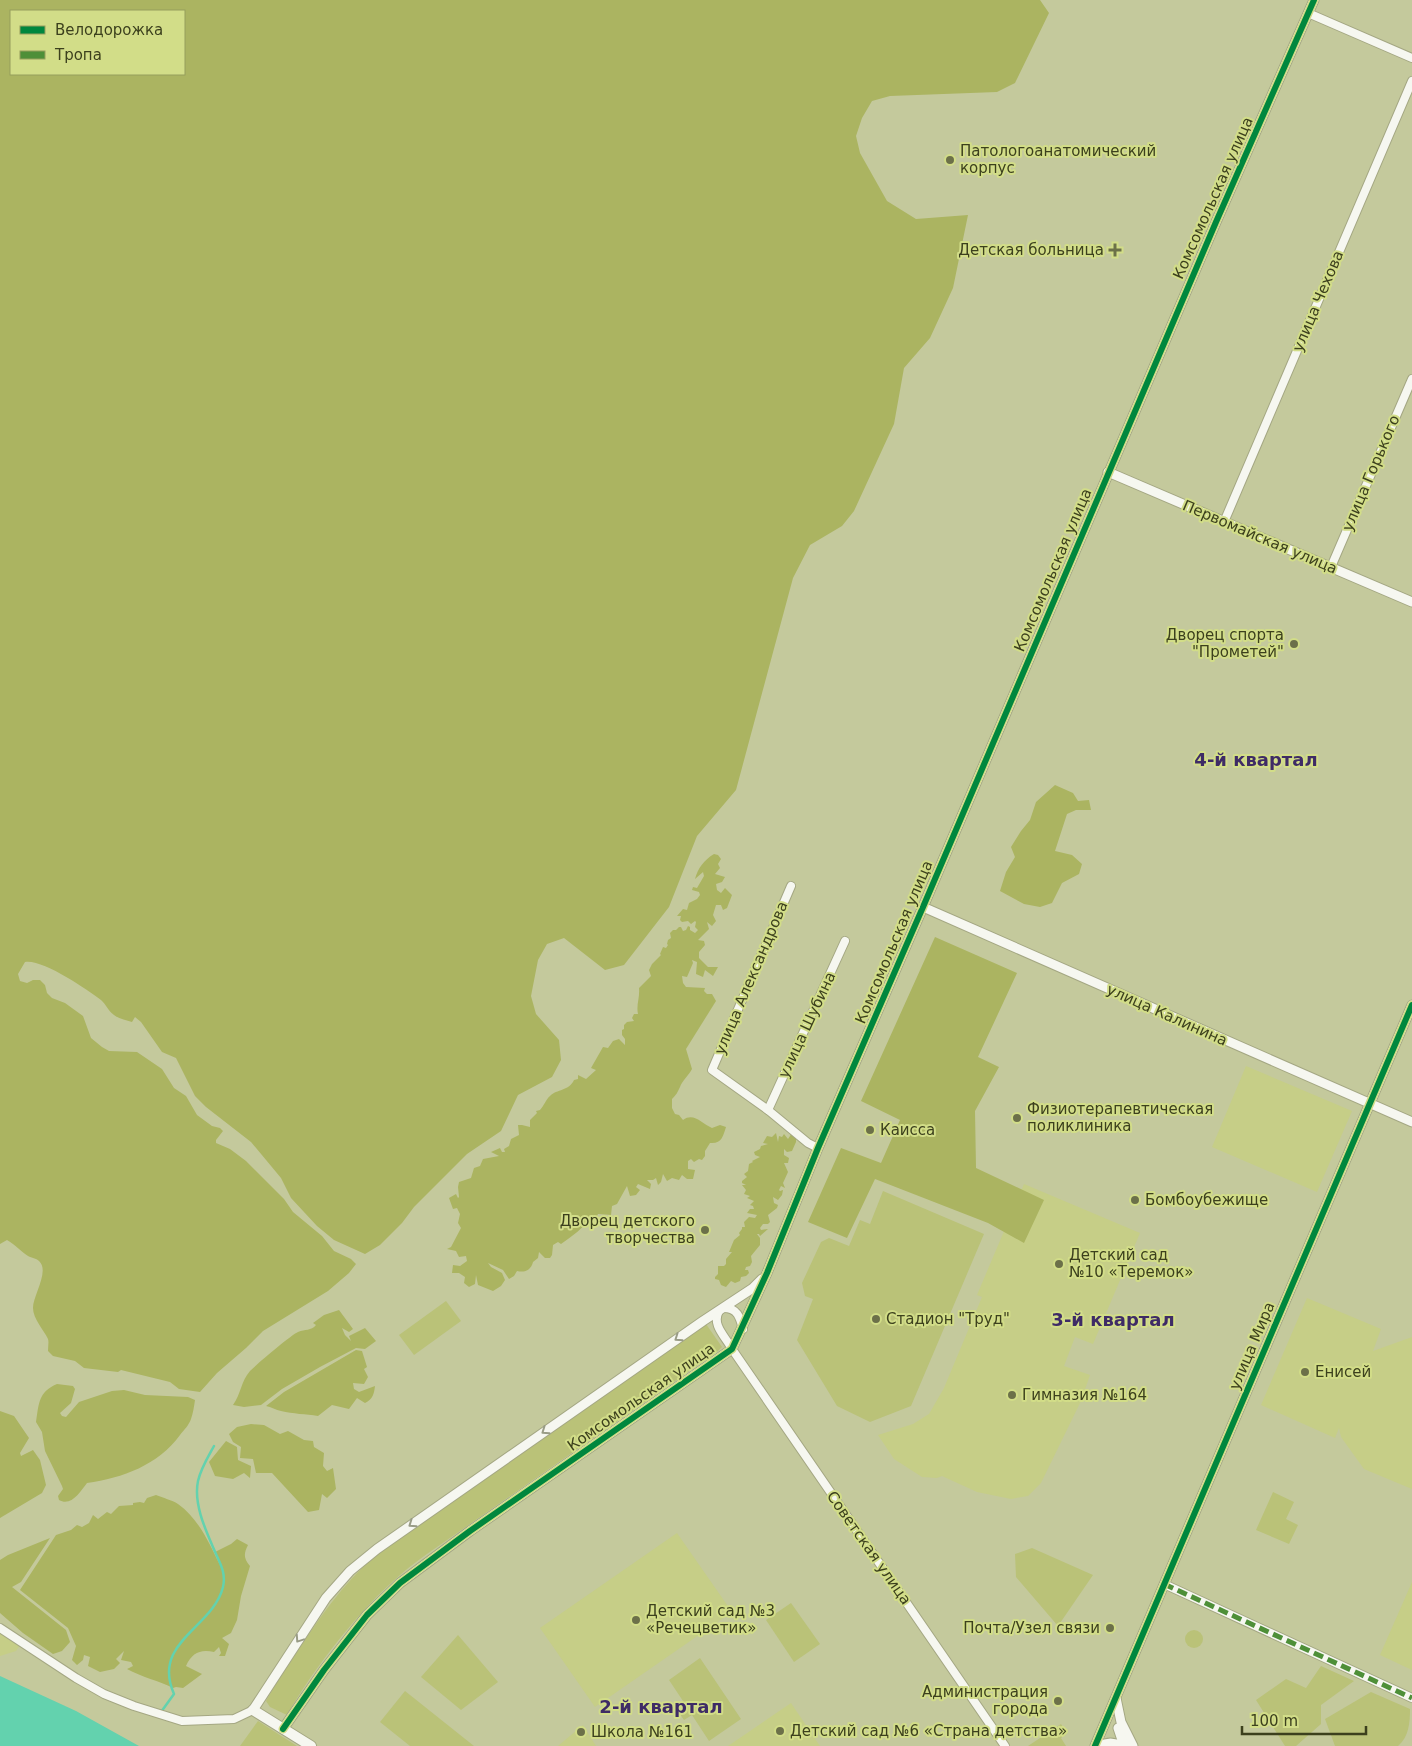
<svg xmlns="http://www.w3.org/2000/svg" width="1412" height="1746" viewBox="0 0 1412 1746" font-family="'DejaVu Sans',sans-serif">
	<rect width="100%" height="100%" fill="#c4c99c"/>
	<g fill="#c6ce87">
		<polygon points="1246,1066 1352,1111 1317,1192 1212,1147"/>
		<polygon points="1024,1184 1140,1233 1093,1344 1075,1337 1064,1366 1090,1375 1081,1401 1041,1483 1028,1496 1011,1499 977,1492 942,1476 937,1478 922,1477 894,1459 878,1435 913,1424 929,1414 944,1388 982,1297 977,1295"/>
		<polygon points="1307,1298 1381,1329 1373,1351 1412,1337 1412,1489 1364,1469 1341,1437 1339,1428 1335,1438 1261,1405"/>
		<polygon points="677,1533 732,1612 595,1707 540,1628"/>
		<polygon points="1412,1582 1412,1670 1380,1655"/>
		<polygon points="0,1632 20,1645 16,1651 0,1656"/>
		<polygon points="791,1703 820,1746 728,1746"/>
		<polygon points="583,1725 596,1746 558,1746"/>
	</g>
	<g fill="#bac278">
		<polygon points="883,1191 984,1234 911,1406 870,1422 837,1406 797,1340 813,1299 805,1296 802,1283 821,1242 829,1238 849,1246 860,1220 870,1224"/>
		<polygon points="446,1301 461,1321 414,1355 399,1335"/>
		<path d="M706,1324L722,1347L718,1351L437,1547C424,1556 411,1565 400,1575C360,1609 313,1669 287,1715L270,1707L266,1701C275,1684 287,1668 297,1652C324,1611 346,1580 384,1548Z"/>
		<polygon points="1273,1492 1294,1502 1286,1519 1298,1525 1289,1544 1256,1530"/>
		<polygon points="1032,1548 1093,1575 1058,1626 1016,1577 1015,1554"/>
		<polygon points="791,1603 820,1644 794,1662 766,1620"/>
		<circle cx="1194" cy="1639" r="9"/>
		<polygon points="458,1635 498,1682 461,1710 421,1677"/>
		<polygon points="700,1658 741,1719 709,1741 692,1715 684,1720 675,1707 683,1701 669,1680"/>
		<polygon points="1321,1666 1354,1681 1321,1705 1321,1724 1296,1746 1285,1746 1256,1700 1286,1679 1306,1688"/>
		<polygon points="405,1691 474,1746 410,1746 380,1722"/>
		<path d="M1371,1692L1410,1709C1410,1722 1409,1737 1398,1746H1335L1325,1719Z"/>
		<polygon points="258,1721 297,1746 240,1746"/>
		<polygon points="1061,1724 1067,1733 1061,1738 1066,1746 1028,1746"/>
	</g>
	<g fill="#abb461" fill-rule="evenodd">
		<path d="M0,0H1040L1049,13L1015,83L997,92L890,96L872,101L862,118L856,136L860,153L887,201L916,219L968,215L953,288L930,338L904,368L894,424L854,511L842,526L810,545L793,578L736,790L697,836L669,907L624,965L605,970L564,938L547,944L538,960L531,996L536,1014L559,1040L561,1060L552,1077L518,1095L501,1131L467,1154L414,1207L402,1223L380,1245L365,1254L334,1240L317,1226L291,1198L281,1178L251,1142L206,1107L195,1096L176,1058L162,1052L141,1022L135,1017L132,1022C126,1020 119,1019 114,1015C108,1011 106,1004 101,1000C86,989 43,959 25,962L18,974L20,981L27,983L33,980H40L45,985L47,993L52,998L65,1003L83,1016L91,1038L102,1047L109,1051L137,1052L162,1069L174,1088L186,1096L197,1115L212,1126L220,1128L223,1131L216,1140V1143L230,1149L246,1161L284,1199L293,1212L322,1236L334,1251L351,1259L356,1264L349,1273L328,1291L263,1331L246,1348L217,1373L200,1392L179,1389L170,1382L121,1370L118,1372L84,1368L75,1361L53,1356L48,1351C48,1347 49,1342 48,1339C44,1330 33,1319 33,1308C33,1295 50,1271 39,1261C36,1258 32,1258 28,1256C20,1251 16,1245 7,1240L0,1244ZM11,11H184V74H11Z"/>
		<polygon points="1055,785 1073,793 1078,801 1089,800 1091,810 1076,810 1067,814 1055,851 1072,855 1082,864 1079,874 1062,883 1052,903 1040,907 1024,904 1000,891 1006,872 1015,857 1011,847 1021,831 1030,820 1036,802"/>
		<path d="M714,854L718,855L721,859L718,864L720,868L715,874L725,877L722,882L716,884L717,890L721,893L725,888L732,895L727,908L723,910L721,905H716L713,915L716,921L712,926L707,922L709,929L698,940L704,941L705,945L699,952V958L708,967H718L713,976L705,970L703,977L696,974L697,962L692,960L693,963L687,977L682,976L683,983L686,987L705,988L704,991L707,994H712L716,1001L686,1049L692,1069C689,1075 682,1081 680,1087C677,1093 677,1094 672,1099V1108L675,1114L679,1115L683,1120C694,1112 702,1124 712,1128L720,1125L726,1127C723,1136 722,1144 710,1143L705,1151V1156L702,1160L699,1159L694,1162L691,1159L688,1161V1169L695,1170L693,1179H687L682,1175L679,1180L672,1178L667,1181L663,1174L661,1182L658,1185L656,1178L653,1180H647L651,1184L650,1189L638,1184L636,1187L640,1190L636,1195L630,1196L627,1186L617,1204L612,1206L611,1215L598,1214L595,1220L591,1217C585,1227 571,1237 561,1244L558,1242L553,1245L552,1255L550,1258H545L539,1252L538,1258L533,1262C531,1270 525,1273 517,1271L514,1276L509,1279L503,1270L488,1263L491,1267L502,1273L505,1280L501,1286L493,1291L478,1285L476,1275L475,1284L469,1287L464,1283L465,1277L459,1273H452L453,1265L460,1266L467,1261L466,1256L459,1257L456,1251L447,1249L451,1247L461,1228L458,1223L460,1214L457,1208L453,1209L449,1198L456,1194L458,1198L459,1197L458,1187L459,1182L471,1178L474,1168L480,1166L483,1159L499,1156L491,1152L500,1148L502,1152H505L504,1149L509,1146L511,1139L519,1135L518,1125H522L530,1127V1120L537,1113L536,1111L540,1110C544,1106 546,1099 550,1096C557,1089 569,1091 574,1080L578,1079V1075L586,1079L596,1070L591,1068L603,1047L608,1048L613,1041L619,1039L625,1045V1039L622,1035V1030L624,1029V1025L627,1022L634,1021L632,1018L634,1014H638C636,1005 640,998 639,988L651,976L649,970L652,964L661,955L660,954L663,947L666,948L668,945L667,944L668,940L671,938L670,933L673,930H676L679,927H681L683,931L686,930L688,926L690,927V930L695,933L698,930L695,927L696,922L695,921L691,924L688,921L682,922L680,920L681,916H677L683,909L687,910L689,903L697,899L700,895L699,892L692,890L693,887L697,888L704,876L703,872L695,879C698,868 704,860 714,854Z"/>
		<polygon points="935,937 1017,973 978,1057 999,1067 975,1111 976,1168 1044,1200 1024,1243 988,1223 875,1179 847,1238 808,1222 841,1148 881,1163 900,1120 861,1101"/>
		<polygon points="776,1133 778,1142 779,1136 782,1137 784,1134 788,1139 792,1133 796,1137 796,1142 792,1151 787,1152 784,1149 784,1155 789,1158 788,1163 784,1163 788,1172 783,1183 785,1188 781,1186 779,1190 780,1191 783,1190 782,1195 778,1200 773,1197 774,1203 778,1205 777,1208 768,1215 770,1222 768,1224 763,1224 760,1228 761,1230 768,1229 760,1236 759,1234 757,1234 760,1238 760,1245 751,1256 752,1262 750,1266 746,1267 745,1270 748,1270 749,1273 746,1276 741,1277 740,1281 735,1283 731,1281 726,1287 721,1285 719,1280 715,1279 715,1277 718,1274 718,1266 724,1266 726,1264 726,1259 732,1252 729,1252 734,1240 740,1235 739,1233 742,1229 742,1227 745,1227 744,1222 749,1217 755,1218 757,1215 747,1213 750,1209 754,1209 753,1206 750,1205 754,1201 747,1198 750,1196 744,1194 746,1190 742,1185 746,1185 742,1183 742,1181 747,1177 744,1174 748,1171 749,1164 753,1162 752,1161 760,1157 755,1155 754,1152 760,1149 761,1146 768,1144 763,1143 767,1136 772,1137"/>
		<path d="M339,1310L353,1329L349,1332L342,1328L345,1335L351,1341L349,1336L365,1328L376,1341L365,1349L356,1348L320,1367L282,1389L261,1405L244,1407L233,1405C241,1394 241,1381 250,1371C257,1364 291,1335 298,1332C305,1329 311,1331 316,1325L313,1323L324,1315Z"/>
		<path d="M356,1350L362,1351L367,1367L364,1369L368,1377L364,1384L353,1383L354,1389L359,1392L375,1386C374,1394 373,1399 365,1403L357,1398L349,1409L332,1405L318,1416C306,1414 293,1414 281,1411C276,1410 271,1407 266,1406L284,1392Z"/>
		<path d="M57,1384L73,1386L75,1389L71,1403L60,1413L62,1416L66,1417L79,1402L112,1391L124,1390L145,1395L188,1397L195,1400C194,1407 193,1413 191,1419C189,1425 184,1430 180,1435C158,1465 123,1478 87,1483C80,1492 71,1507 59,1500L58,1496L63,1489L62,1486L45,1451L42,1432L36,1422C39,1404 38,1392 57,1384Z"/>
		<polygon points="0,1411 14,1416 29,1438 20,1453 21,1456 33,1450 40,1460 46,1485 42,1493 0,1518"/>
		<polygon points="251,1424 264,1425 280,1434 288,1431 304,1440 313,1441 314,1447 324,1453 323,1466 327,1471 333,1468 336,1489 327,1498 322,1494 319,1510 308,1512 272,1473 256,1473 253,1459 240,1458 241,1447 233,1442 229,1434 237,1427"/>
		<polygon points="226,1441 237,1447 238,1460 251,1466 250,1478 244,1473 233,1479 215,1476 209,1462"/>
		<path d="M156,1495C163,1498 172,1500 178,1504C199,1519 209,1543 220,1565L215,1552L231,1544L237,1539L248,1545C244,1553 243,1558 250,1566L241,1596L237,1620L231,1633L222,1638L229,1644L225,1656H219L221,1653L219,1647L214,1652C200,1649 192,1653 186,1666L202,1674L183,1688L176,1687L173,1688C160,1681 141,1677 127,1669L133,1666L131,1662L121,1660L124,1651L116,1659L120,1663L114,1669L100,1672L88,1666L90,1657L84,1655L83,1660L77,1665L72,1660L76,1646L68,1628L20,1590L56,1535L71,1530L77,1525L82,1527L89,1523L93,1515L98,1519L107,1512L111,1514L119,1506L133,1505V1503L140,1502L144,1503L147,1498Z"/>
		<polygon points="50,1538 21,1582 12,1587 66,1630 70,1642 62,1651 53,1654 23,1633 0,1613 0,1560 8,1555"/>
	</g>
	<polygon fill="#63d2ae" points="0,1676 76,1711 139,1746 0,1746"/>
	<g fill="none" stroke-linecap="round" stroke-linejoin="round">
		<path stroke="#63d2ae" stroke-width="2.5" d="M161,1712L174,1694C151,1642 213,1628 223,1587C226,1574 221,1565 216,1554C207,1533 193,1505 198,1481C201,1468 208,1457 214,1446"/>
		<defs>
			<g id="minor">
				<polyline points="1308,13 1412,58"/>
				<polyline points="1224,522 1412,81"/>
				<polyline points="1331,567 1412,379"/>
				<polyline points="791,886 712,1070 768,1110 808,1143 818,1148"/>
				<polyline points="768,1110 845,941"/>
				<path d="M724,1308C738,1308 740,1318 743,1329"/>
				<path d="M719,1311C711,1325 726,1337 732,1349L1005,1746"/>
				<polyline points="1164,1584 1412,1698"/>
				<polyline points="0,1628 76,1678 104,1694 134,1706 182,1721 234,1719 253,1710"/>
			</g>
			<g id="tertiary">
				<polyline points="1108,472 1412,602"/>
				<polyline points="923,907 1412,1122"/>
				<polyline points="1116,1698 1121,1722 1133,1746"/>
				<polyline points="253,1710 326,1598 350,1571 377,1549 703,1321 753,1288 762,1279"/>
				<polyline points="1118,1728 1124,1746"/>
				<polyline points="283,1729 324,1670 367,1615 400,1583 470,1531 732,1349 767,1273 818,1148 923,907 1216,222 1314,0"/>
				<polyline points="1095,1746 1412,1005"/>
				<path d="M1100,1746C1107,1742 1114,1742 1121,1746"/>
			</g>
			<polyline id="secondary" points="253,1710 311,1746"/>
		</defs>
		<use href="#minor" stroke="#a4a783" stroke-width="10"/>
		<use href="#tertiary" stroke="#a4a783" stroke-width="11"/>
		<use href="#secondary" stroke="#a4a783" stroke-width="12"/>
		<use href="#minor" stroke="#f6f7f0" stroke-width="8"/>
		<use href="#tertiary" stroke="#f6f7f0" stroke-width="9"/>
		<use href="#secondary" stroke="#f6f7f0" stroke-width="10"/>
		<polyline stroke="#4e8f38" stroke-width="5" stroke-dasharray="10 5" stroke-linecap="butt" points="1164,1584 1412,1698"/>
		<defs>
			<g id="cycleway">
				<polyline points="283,1729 324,1670 367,1615 400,1583 470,1531 732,1349 767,1273 818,1148 923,907 1216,222 1314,0"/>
				<polyline points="1095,1746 1412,1005"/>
			</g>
		</defs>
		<use href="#cycleway" stroke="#d2dd88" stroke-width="9"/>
		<use href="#cycleway" stroke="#00873e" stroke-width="6"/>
	</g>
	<defs><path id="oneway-chevron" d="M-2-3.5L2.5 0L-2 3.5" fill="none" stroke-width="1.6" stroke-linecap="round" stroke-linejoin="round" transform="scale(1.25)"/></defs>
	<g stroke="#999c86">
		<use href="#oneway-chevron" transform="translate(678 1338) rotate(145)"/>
		<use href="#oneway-chevron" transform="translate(545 1431) rotate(145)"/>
		<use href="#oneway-chevron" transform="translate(412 1524) rotate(145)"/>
		<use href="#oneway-chevron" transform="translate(299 1639) rotate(124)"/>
	</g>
	<g fill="#6c7049" stroke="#d2dd88" stroke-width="2">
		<circle cx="950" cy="160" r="5"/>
		<path d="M1112.5 242.5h5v5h5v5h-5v5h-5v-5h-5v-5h5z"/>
		<circle cx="1294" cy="644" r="5"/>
		<circle cx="1017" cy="1118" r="5"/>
		<circle cx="870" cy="1130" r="5"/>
		<circle cx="1135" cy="1200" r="5"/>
		<circle cx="705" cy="1230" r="5"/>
		<circle cx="1059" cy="1264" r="5"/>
		<circle cx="876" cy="1319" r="5"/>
		<circle cx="1305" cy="1372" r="5"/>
		<circle cx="1012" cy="1395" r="5"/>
		<circle cx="636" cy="1620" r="5"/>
		<circle cx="1110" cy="1628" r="5"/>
		<circle cx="1058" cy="1701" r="5"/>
		<circle cx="780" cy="1731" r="5"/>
		<circle cx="581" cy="1732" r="5"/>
	</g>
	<g text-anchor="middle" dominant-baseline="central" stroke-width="4" stroke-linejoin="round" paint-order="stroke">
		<g font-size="15" fill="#3c401d" stroke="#d2dd88" text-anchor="start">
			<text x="960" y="151">Патологоанатомический<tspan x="960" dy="17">корпус</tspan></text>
			<text x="1104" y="250" text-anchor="end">Детская больница</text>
			<text x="1284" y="635" text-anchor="end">Дворец спорта<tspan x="1284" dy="17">"Прометей"</tspan></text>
			<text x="1027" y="1109">Физиотерапевтическая<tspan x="1027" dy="17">поликлиника</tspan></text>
			<text x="880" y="1130">Каисса</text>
			<text x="1145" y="1200">Бомбоубежище</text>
			<text x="695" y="1221" text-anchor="end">Дворец детского<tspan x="695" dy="17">творчества</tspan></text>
			<text x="1069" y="1255">Детский сад<tspan x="1069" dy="17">№10 «Теремок»</tspan></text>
			<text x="886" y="1319">Стадион "Труд"</text>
			<text x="1315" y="1372">Енисей</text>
			<text x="1022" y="1395">Гимназия №164</text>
			<text x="646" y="1611">Детский сад №3<tspan x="646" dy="17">«Речецветик»</tspan></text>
			<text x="1100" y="1628" text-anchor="end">Почта/Узел связи</text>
			<text x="1048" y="1692" text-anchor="end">Администрация<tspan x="1048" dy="17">города</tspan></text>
			<text x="790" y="1731">Детский сад №6 «Страна детства»</text>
			<text x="591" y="1732">Школа №161</text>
		</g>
		<g font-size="15" fill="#3c401d" stroke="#d2dd88">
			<text transform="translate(1213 198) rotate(-66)">Комсомольская улица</text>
			<text transform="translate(1318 301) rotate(-67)">улица Чехова</text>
			<text transform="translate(1371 473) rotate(-67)">улица Горького</text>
			<text transform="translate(1260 537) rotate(23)">Первомайская улица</text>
			<text transform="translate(1053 570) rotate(-67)">Комсомольская улица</text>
			<text transform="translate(894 942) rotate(-67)">Комсомольская улица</text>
			<text transform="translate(751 978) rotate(-67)">улица Александрова</text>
			<text transform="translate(1167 1015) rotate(24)">улица Калинина</text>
			<text transform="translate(807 1025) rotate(-65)">улица Шубина</text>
			<text transform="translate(1252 1346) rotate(-67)">улица Мира</text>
			<text transform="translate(641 1397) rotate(-35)">Комсомольская улица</text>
			<text transform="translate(869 1548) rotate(55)">Советская улица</text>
		</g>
		<g font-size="18" font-weight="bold" fill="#3e2b66" stroke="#d2dd88">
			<text x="1256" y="759">4-й квартал</text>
			<text x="1113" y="1319">3-й квартал</text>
			<text x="661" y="1706">2-й квартал</text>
		</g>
	</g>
	<rect x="10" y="10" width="175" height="65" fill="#d2dd88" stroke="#969e5d"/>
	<rect x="20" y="26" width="25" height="8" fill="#00873e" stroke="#969e5d"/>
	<text x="55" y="35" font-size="15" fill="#3c401d">Велодорожка</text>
	<rect x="20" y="51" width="25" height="8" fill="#4e8f38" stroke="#969e5d"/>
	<text x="55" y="60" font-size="15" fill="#3c401d">Тропа</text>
	<path d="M1242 1726v8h124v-8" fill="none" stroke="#3c401d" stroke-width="2.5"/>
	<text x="1250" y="1726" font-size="15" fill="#3c401d" stroke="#d2dd88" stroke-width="4" paint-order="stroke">100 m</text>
</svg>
